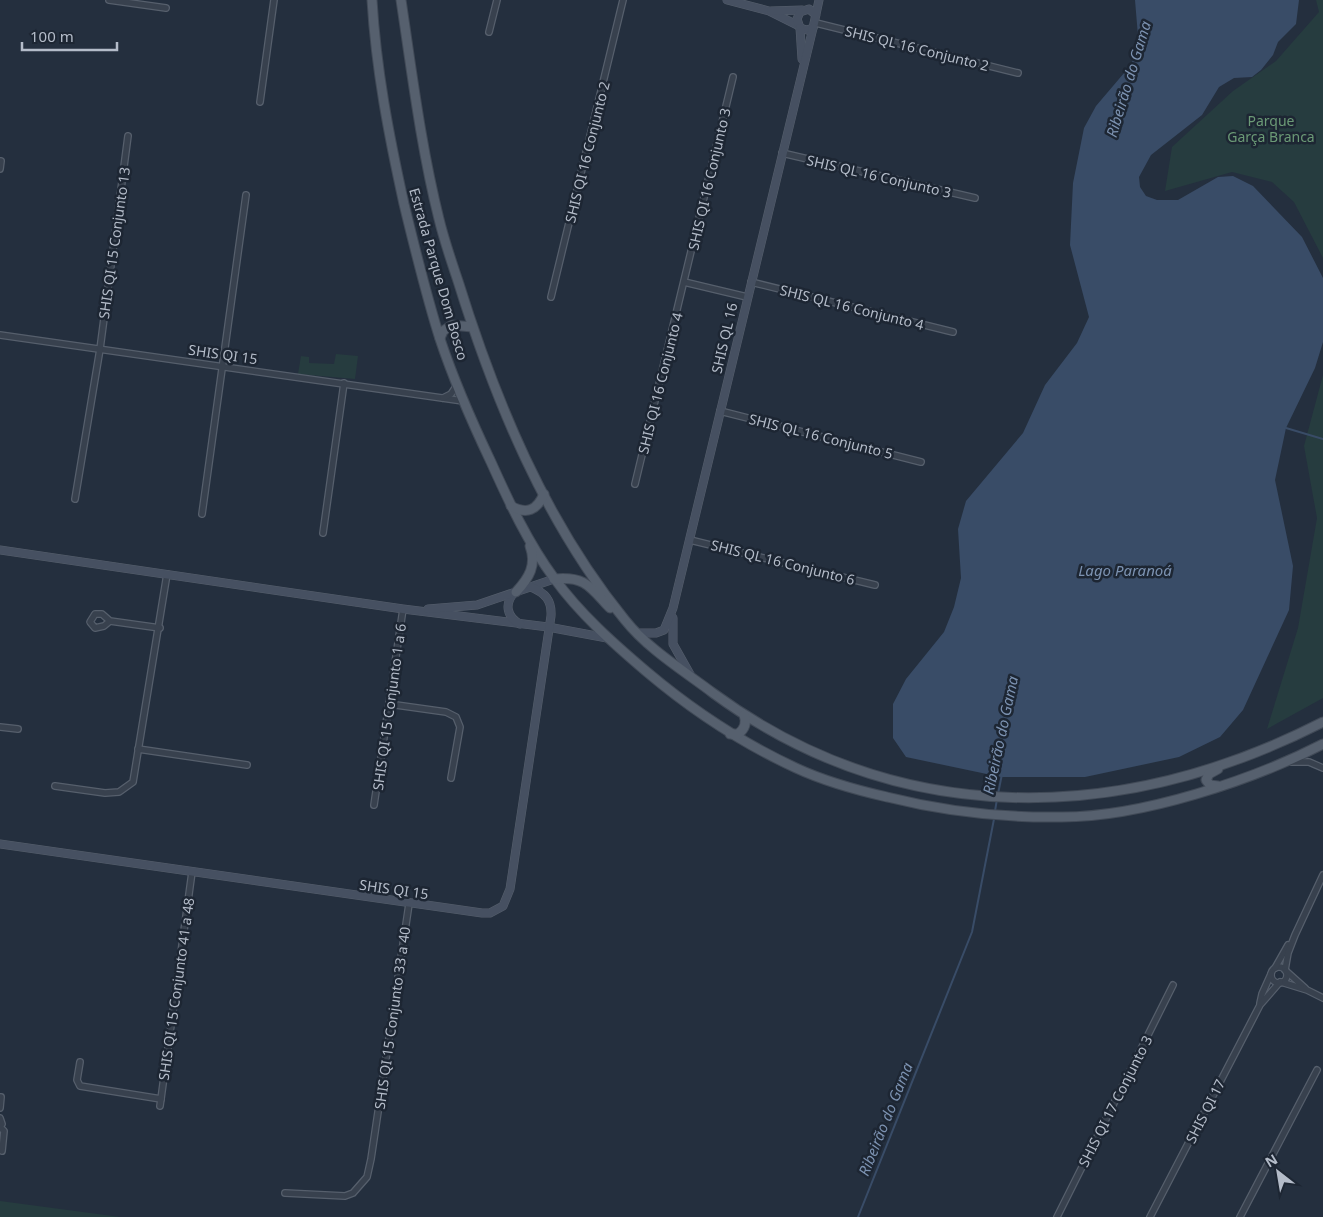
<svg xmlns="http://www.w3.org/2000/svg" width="1323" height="1217" viewBox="0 0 1323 1217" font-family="'Noto Sans',sans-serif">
	<rect width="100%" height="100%" fill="#242f3e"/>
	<g fill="#263c3f">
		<polygon points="1316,0 1323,0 1323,258 1294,202 1272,182 1232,172 1165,191 1172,147 1233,91 1276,61 1319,12"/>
		<polygon points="336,354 358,356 355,379 298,374 301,356 309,357 309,363 334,364"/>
		<polygon points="1323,375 1323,698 1267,729 1298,628 1317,518 1304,446"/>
		<polygon points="0,1201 120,1217 0,1217"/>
	</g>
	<polygon fill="#394c67" points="1135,0 1299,0 1296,24 1278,42 1273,55 1261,70 1252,77 1234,78 1219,87 1202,115 1151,155 1139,177 1140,187 1146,196 1157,200 1178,200 1218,177 1233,176 1253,186 1302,237 1323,278 1323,342 1315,368 1286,428 1275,480 1293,566 1289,610 1243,710 1220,737 1179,757 1085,777 1001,777 906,757 893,738 893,704 906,679 944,632 954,607 961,578 958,529 966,501 1023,433 1045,385 1077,343 1089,317 1070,245 1073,183 1084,128 1096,106 1130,66 1139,48"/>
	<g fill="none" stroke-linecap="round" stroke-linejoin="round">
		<g stroke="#394c67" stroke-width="2">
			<polyline points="1286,428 1323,439"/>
			<polyline points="998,794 1002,774"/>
			<polyline points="995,811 997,799"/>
			<polyline points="858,1217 972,932 994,819"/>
		</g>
		<defs>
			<g id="street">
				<polyline points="109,0 166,8"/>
				<polyline points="816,23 1018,73"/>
				<polyline points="489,32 497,0"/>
				<polyline points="260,102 274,0"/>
				<polyline points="782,153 975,198"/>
				<polyline points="0,169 1,161"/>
				<polyline points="684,282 747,297"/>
				<polyline points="751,282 953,332"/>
				<polyline points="551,297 623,0"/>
				<polyline points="0,335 463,401"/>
				<polyline points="443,398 451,394 457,385"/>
				<polyline points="720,411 921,462"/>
				<polyline points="635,484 733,77"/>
				<polyline points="75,499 100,349 128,136"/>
				<polyline points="202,514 246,195"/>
				<polyline points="323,533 344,383"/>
				<polyline points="690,540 875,585"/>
				<polyline points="110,621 104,626 95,628 90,622 95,614 102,614 110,621 160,628"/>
				<polyline points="389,704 446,712 456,717 460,727 451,778"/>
				<polyline points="0,727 18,729"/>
				<polyline points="138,749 247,765"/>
				<polyline points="1287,762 1309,762 1323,768"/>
				<polyline points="55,786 105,793 119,792 133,782 167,574"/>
				<polyline points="374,805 403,609"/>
				<circle cx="1279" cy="975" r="8"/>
				<polyline points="1275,968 1288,945"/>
				<polyline points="1285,970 1288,953 1295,935 1323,875"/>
				<polyline points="1286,971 1305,988"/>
				<polyline points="1281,982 1307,990 1323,998"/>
				<polyline points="1260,1003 1262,994 1271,974"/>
				<polyline points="80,1062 77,1080 80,1086 161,1099"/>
				<polyline points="160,1106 192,872"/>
				<polyline points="0,1108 1,1097"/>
				<polyline points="0,1118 2,1124 0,1127 4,1131 2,1151"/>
				<polyline points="285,1193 345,1196 353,1193 367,1177 371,1159 409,904"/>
				<polyline points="1057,1217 1173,985"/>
				<polyline points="1150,1217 1260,1005 1280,982"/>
				<polyline points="1240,1217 1317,1070"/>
			</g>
			<g id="secondary">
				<polyline points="727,0 769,11 799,26"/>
				<polyline points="771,11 802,10"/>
				<polyline points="816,15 809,9 800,12 797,19 800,28 807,30 813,28 819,0"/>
				<polyline points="800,28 802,59"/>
				<polyline points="0,550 403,609 548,627 607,638"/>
				<path d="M514,593C504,604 507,617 520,624"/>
				<polyline points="428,609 477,605 554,579"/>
				<polyline points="673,618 673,644 691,676"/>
				<polyline points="638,633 656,633 664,630 673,608 813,28"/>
				<path d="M0,844L482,913H490L503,906L510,889L551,616C552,600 545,593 531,587"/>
			</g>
			<g id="primary">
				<path d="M372,0C376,69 389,136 404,204C415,249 426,295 440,339C454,381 472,422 491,462C509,502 528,543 554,578C580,614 614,644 647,672C692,710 742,743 796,768C824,781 856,790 887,797C943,811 1004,818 1062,817C1142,817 1253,780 1323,744"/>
				<path d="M401,0C412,73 421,147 439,219C444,240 451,260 458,281C495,400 545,522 625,620C648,649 684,671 713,693C900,830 1121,825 1323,722"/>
				<polyline points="440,338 443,331 452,325 472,327"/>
				<path d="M511,506C527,515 537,510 544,494"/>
				<path d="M554,579C586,576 590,587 610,608"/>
				<path d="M516,592C529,578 537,565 530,546"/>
				<path d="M730,734H738C745,729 747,723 744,715"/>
				<polyline points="1218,769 1209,774 1206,780 1210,785 1218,786"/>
			</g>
		</defs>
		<use href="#street" stroke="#565f6c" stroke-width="8"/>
		<use href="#secondary" stroke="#565f6c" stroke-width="9"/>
		<use href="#primary" stroke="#414a57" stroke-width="11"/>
		<use href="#street" stroke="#38414e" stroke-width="5.5"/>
		<use href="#secondary" stroke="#465061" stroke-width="8"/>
		<use href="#primary" stroke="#56606e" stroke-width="9"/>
	</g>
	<g text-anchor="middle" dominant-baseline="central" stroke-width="5" stroke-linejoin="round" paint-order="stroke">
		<g font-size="14" fill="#b4bcc9" stroke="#1d2633">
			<text transform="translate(917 48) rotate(14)">SHIS QL 16 Conjunto 2</text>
			<text transform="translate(587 152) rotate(-76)">SHIS QI 16 Conjunto 2</text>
			<text transform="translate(879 176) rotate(13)">SHIS QL 16 Conjunto 3</text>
			<text transform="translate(709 179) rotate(-77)">SHIS QI 16 Conjunto 3</text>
			<text transform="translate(114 243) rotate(-82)">SHIS QI 15 Conjunto 13</text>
			<text transform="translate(439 274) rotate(74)">Estrada Parque Dom Bosco</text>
			<text transform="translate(852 307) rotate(14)">SHIS QL 16 Conjunto 4</text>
			<text transform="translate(724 338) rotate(-77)">SHIS QL 16</text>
			<text transform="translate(223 354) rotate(8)">SHIS QI 15</text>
			<text transform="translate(660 383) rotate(-76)">SHIS QI 16 Conjunto 4</text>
			<text transform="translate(821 436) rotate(14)">SHIS QL 16 Conjunto 5</text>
			<text transform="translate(783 562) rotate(14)">SHIS QL 16 Conjunto 6</text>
			<text transform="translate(389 707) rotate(-82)">SHIS QI 15 Conjunto 1 a 6</text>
			<text transform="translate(394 889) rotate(8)">SHIS QI 15</text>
			<text transform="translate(176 989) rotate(-82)">SHIS QI 15 Conjunto 41 a 48</text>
			<text transform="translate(392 1018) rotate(-82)">SHIS QI 15 Conjunto 33 a 40</text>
			<text transform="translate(1115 1101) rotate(-63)">SHIS QI 17 Conjunto 3</text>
			<text transform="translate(1205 1111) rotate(-63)">SHIS QI 17</text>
		</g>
		<g font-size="14" fill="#6b9a76" stroke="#1d2633">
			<text x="1271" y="120">Parque<tspan x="1271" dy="16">Garça Branca</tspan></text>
		</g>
		<g font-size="15" font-style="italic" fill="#7c92b1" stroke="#1d2633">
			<text transform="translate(1128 79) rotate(-73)">Ribeirão do Gama</text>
			<text x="1125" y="570">Lago Paranoá</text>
			<text transform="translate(1000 735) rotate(-78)">Ribeirão do Gama</text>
			<text transform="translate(885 1119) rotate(-68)">Ribeirão do Gama</text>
		</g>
	</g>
	<g transform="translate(1278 1172) rotate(329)" stroke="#1d2633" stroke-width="4" paint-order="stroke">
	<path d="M0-4L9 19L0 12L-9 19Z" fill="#b4bcc9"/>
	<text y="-8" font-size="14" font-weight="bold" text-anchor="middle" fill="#b4bcc9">N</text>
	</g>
	<path d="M22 42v8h95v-8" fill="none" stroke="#b4bcc9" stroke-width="2.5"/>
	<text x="30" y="42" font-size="15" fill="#b4bcc9" stroke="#1d2633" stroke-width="4" paint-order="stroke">100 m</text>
</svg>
